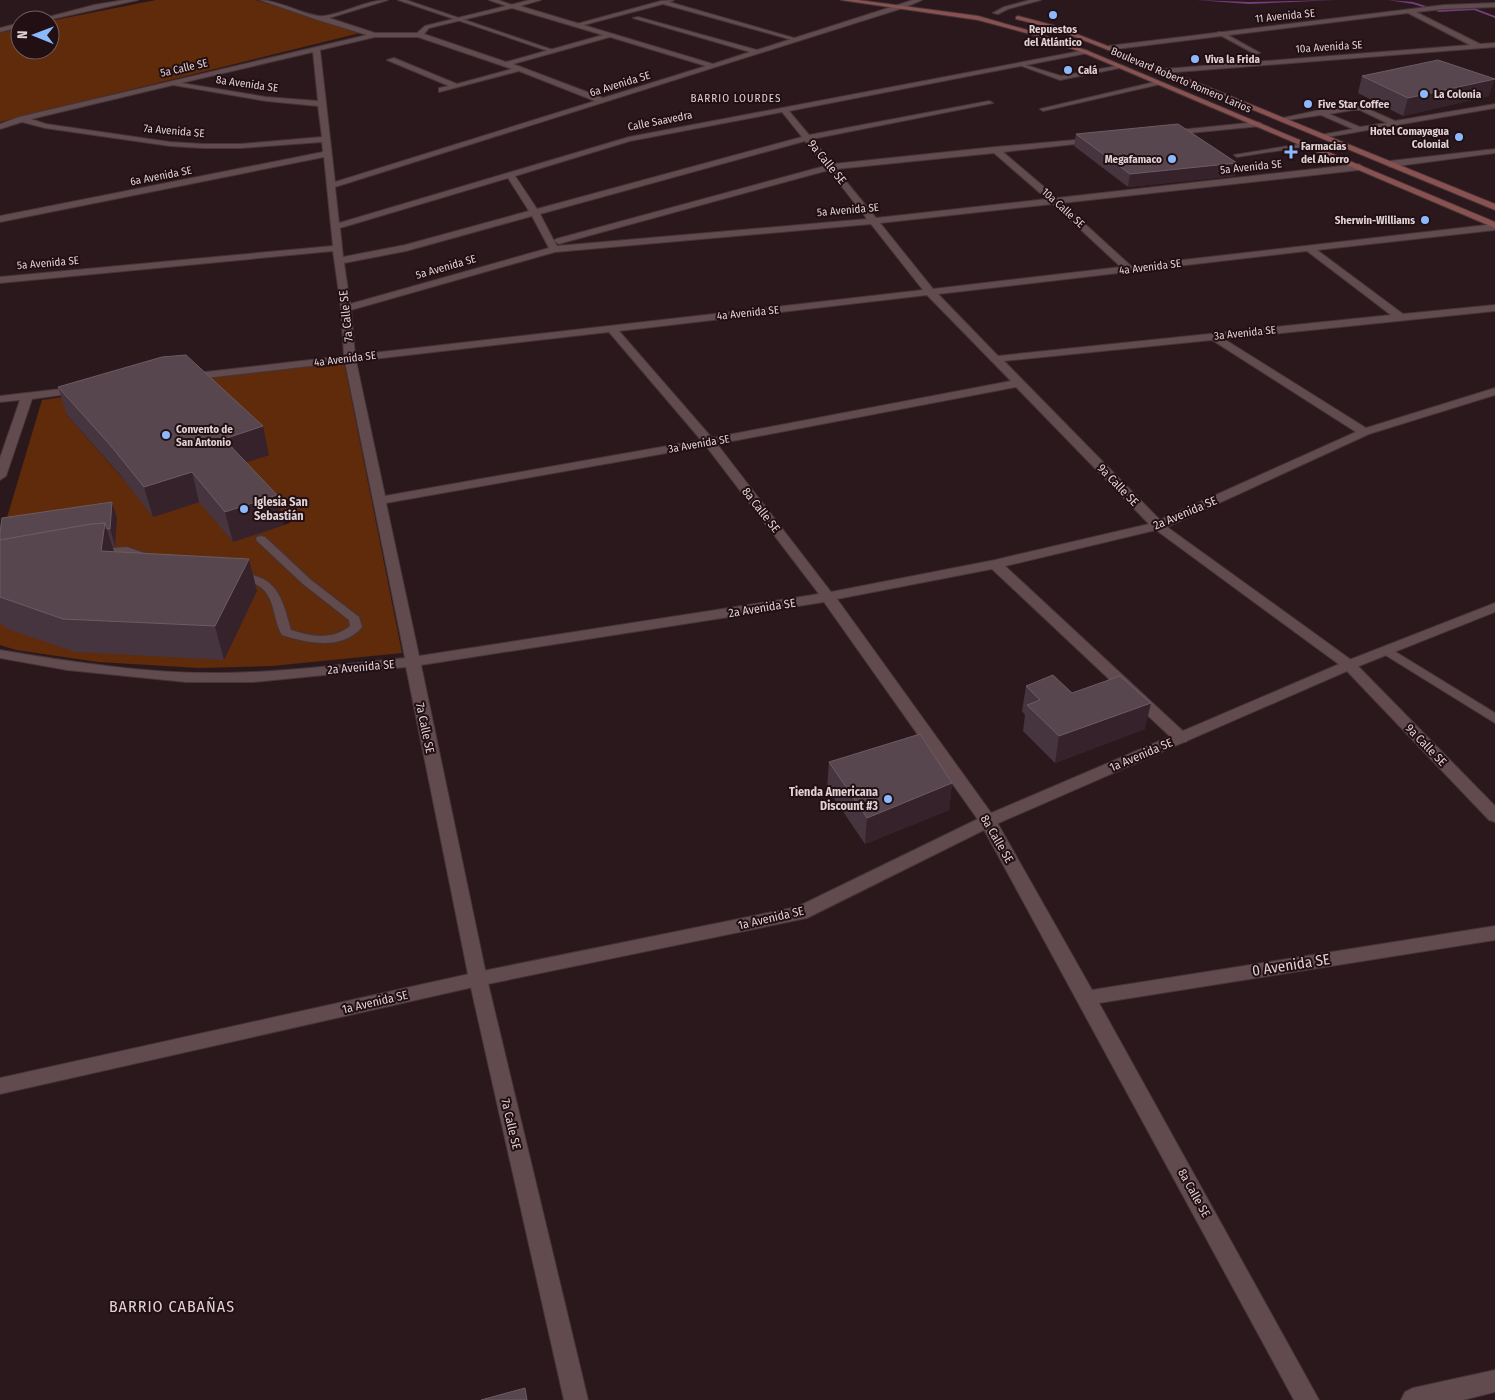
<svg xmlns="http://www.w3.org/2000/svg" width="1495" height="1400" viewBox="0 0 1495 1400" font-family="'Fira Sans Condensed',sans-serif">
	<rect width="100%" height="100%" fill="#2b181c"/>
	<g fill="#5f2b0a">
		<polygon points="156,0 256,0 360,33 0,122 0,33 20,28 20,50 50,50 50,21"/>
		<polygon points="344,362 402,653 272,666 199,668 98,662 16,650 0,645 0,541 42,400 189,379 67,415 139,497 153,517 208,499 233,542 290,523 285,517 279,519 231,467 269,455 190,379"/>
	</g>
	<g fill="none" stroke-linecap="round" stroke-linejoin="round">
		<g fill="#743d7c" fill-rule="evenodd">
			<polygon points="1196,0 1249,2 1336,0 1249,4"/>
			<polygon points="1388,0 1413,2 1439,10 1474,8 1495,16 1495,18 1474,10 1439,12 1413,4"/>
		</g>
		<defs>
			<g id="service">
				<polygon points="398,0 406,0 556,51 551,52"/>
				<polygon points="489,0 498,0 515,6 512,8"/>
				<polygon points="674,0 669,2 801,40 796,41 663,4 576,27 573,25 661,1"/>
				<polygon points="1218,32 1222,32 1260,53 1255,54 1218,34"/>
				<polygon points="1019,63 1061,76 1122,65 1125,67 1060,80 1019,65"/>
				<polygon points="1159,81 1161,84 1043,111 1040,109"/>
				<path d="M1495,104V108L1322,138L1319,136L1320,135L1353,129L1321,115L1281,121L1278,119L1320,110L1361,106L1395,121ZM1353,110H1360L1387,123L1360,127L1329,114Z"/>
				<polygon points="1306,143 1309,145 1308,146 1237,157 1234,155"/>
				<path d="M261,536L265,537L311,580L359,617L362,627C342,651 307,643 282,635C272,618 276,593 255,584C249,581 242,581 236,579L234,577L236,575C241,573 246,574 252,575C280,581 284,606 291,630C312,637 333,640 350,626L349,620L303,584L257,541L256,539L257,537Z"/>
				<polygon points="127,547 156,557 158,559 152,562 126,553 96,555 91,552 96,549"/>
				<polygon points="1386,646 1495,713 1495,723 1382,653 1380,650"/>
			</g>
			<g id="minor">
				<polygon points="124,0 138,0 48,20 37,20 94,5"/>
				<path d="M260,0C279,0 310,18 324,16C346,13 366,0 388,0L329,18L375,33H417L425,26L530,0H541L520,6L713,64L750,52L633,18L638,17L757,50L913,0H922L903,8L335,187L339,223L629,137L1086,50L1090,52L1088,53L789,111L809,135L989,101L993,103L812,139L833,164L995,147L1097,138L1098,140L1094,142L1003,152L1057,198L1359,164L1363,167L1359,170L1062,203L1131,266L1495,224V230L1317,250L1403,314L1495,305V311L1224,339L1366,428L1495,388V395L1369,434L1167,527L1354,662L1495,806V822L1489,820L1344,668L1156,530L1005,566L1186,734L1189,738L1186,742H1176L992,569L837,599L994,817L1092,990L1495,926V940L1099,1003L1319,1400H1294L981,824L824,602L421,665L487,979L588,1400H564L469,979L406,667L253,682H186L67,670L0,658V650C83,664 169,677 253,672C304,670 354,663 405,658L345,362L188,380L182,377L188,374L344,356L341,308L333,251L0,283V277L333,246L324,157L0,222V216L323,152L322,142L241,148H203L170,146L45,128L22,122L0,129V124L19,117L367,35L318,20ZM512,8L603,35L506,62L424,34L429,28ZM375,37H418L512,69L457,84L394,58L387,60L449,86L439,88V92L519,71L595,101L335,182L320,50ZM610,37L706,66L603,98L513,64ZM313,52L318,101L266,97L181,83ZM173,85L266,101L318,106L322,137L241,144H203L170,142L46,124L31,119ZM782,112L802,137L537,209L515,176L630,141ZM805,141L825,166L556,239L554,241L540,214ZM994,153L1047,199L876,218L836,169ZM829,170L867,219L557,246L554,241L559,244L562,243ZM508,178L529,211L405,245L343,257L340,228ZM1053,204L1121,267L933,289L880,223ZM532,216L549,248L350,304L344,263L406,251ZM871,224L923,290L355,355L351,310L555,252ZM1307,251L1391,315L998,356L938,294ZM927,295L1011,381L712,438L619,331ZM609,332L701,440L385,496L356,361ZM1212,340L1356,432L1160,520L1004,361ZM1016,387L1149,524L995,560L831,592L717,444ZM706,446L819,594L419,656L386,503Z"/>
				<polygon points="1030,0 1041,0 1008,9 998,14 993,13 1004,7"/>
				<polygon points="1495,3 1495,7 1444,9 1416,12 1480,44 1495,43 1495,47 1164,73 1160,71 1164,69 1470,45 1408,13 1108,50 1105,48 1108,46 1444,5"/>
				<polygon points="20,23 20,27 0,32 0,28"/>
				<polygon points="1258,122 1262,124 1261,126 1169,135 1165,133 1169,131"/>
				<polygon points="1495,149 1495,153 1390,167 1386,164 1390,161"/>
				<polygon points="78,387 84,390 82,392 32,399 6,476 0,480 0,458 20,400 0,402 0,396"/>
				<polygon points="1495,1370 1495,1392 1463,1400 1401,1400 1405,1392 1413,1388"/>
			</g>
			<polygon id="tertiary" points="1495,603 1495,612 1354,668 994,825 807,918 478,986 0,1094 0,1078 478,972 797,907 982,817 1344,662"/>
			<g id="secondary">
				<polygon points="841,0 858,0 978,16 1034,32 1088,51 1495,222 1495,228 1084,53 1030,34 978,20"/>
				<polygon points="1018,16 1056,26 1110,47 1495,204 1495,210 1106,49 1052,28 1016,19 1016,17"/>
			</g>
		</defs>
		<use href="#service" stroke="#433538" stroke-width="2"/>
		<use href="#minor" stroke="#433538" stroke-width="2"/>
		<use href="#tertiary" stroke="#433538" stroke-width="2"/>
		<use href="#secondary" stroke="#433538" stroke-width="2"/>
		<use href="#service" fill="#614b4f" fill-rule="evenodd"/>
		<use href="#minor" fill="#614b4f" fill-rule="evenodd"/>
		<use href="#tertiary" fill="#614b4f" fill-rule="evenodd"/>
		<use href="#secondary" fill="#895251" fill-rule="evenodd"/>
	</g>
	<g fill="#46353e">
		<polygon points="1362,76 1489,96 1403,116 1358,93"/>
		<polygon points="1076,134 1237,163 1235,176 1128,187 1074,146"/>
		<polygon points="58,387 269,455 246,462 284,525 233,542 199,502 153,517 120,475 67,415"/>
		<polygon points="117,518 115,546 112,546 114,552 249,559 257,591 224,660 75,652 8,629 0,623 0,532"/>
		<polygon points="1026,686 1072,693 1145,729 1055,763 1023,731 1025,715 1022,711"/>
		<polygon points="829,762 952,783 949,810 865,844 827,788"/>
	</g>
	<g fill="#35222a">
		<polygon points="1495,79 1489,96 1403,116 1408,98"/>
		<polygon points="1237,163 1235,176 1128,187 1130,174"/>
		<polygon points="263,426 269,455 231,467 224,439"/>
		<polygon points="192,472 199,502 153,517 144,487"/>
		<polygon points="277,495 284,525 233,542 225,512"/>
		<polygon points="112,502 117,518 115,546 110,529"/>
		<polygon points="105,523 115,555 101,551"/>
		<polygon points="249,559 257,591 224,660 215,626"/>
		<polygon points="1151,703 1145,729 1055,763 1059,736"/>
		<polygon points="952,783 949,810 865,844 867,818"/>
	</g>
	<g fill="#57464e" stroke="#6c5b63">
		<polygon points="1438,60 1495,79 1408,98 1362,76"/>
		<polygon points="1178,124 1237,163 1130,174 1076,134"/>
		<polygon points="186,355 263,426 224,439 277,495 225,512 192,472 144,487 111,446 58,387 162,357"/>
		<polygon points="112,502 110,529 107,529 105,523 91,524 0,540 0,532 2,518"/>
		<polygon points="105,523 101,551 249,559 215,626 63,619 0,597 0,540 91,524"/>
		<polygon points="1053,675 1072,693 1120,676 1151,703 1059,736 1027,705 1040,700 1026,686"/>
		<polygon points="920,734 952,783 867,818 829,762"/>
		<polygon points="525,1388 527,1400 481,1400"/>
	</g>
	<g fill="#8cb9fc" stroke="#210f13" stroke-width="2">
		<circle cx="1053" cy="15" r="5"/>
		<circle cx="1195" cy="59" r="5"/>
		<circle cx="1068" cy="70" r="5"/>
		<circle cx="1424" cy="94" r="5"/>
		<circle cx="1308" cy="104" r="5"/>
		<circle cx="1459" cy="137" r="5"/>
		<path d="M1288.5 144.5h5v5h5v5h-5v5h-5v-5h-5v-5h5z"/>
		<circle cx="1172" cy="159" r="5"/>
		<circle cx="1425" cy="220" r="5"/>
		<circle cx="166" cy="435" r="5"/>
		<circle cx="244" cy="509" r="5"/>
		<circle cx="888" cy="799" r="5"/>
	</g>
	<g text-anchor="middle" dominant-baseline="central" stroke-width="4" stroke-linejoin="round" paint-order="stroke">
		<g font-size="11" fill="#dfd1d4" stroke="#210f13">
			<text transform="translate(1285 16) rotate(-6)">11 Avenida SE</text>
			<text transform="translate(1329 47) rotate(-4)">10a Avenida SE</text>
			<text transform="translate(184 68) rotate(-13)">5a Calle SE</text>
			<text transform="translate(1181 80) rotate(23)">Boulevard Roberto Romero Larios</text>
			<text transform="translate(247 84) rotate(8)">8a Avenida SE</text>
			<text transform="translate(620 84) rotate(-17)">6a Avenida SE</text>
			<text transform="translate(660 121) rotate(-11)">Calle Saavedra</text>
			<text transform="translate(174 131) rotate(5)">7a Avenida SE</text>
			<text transform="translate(1251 167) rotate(-6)">5a Avenida SE</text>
			<text transform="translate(161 176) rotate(-11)">6a Avenida SE</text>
			<text transform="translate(1063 208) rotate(42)">10a Calle SE</text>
			<text transform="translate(848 210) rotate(-5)">5a Avenida SE</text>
			<text transform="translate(48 263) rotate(-5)">5a Avenida SE</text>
			<text transform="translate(446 267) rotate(-16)">5a Avenida SE</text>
			<text transform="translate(1150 267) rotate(-7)">4a Avenida SE</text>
			<text transform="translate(748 313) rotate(-6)">4a Avenida SE</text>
			<text transform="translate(1245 333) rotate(-6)">3a Avenida SE</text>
			<text transform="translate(345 359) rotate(-7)">4a Avenida SE</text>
			<text transform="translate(699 444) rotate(-10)">3a Avenida SE</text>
		</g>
		<g font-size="11" font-weight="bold" fill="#dfd1d4" stroke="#210f13" text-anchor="start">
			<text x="1053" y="29" text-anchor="middle">Repuestos<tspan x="1053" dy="13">del Atlántico</tspan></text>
			<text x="1205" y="59">Viva la Frida</text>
			<text x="1078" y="70">Calá</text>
			<text x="1434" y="94">La Colonia</text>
			<text x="1318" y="104">Five Star Coffee</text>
			<text x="1449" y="131" text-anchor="end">Hotel Comayagua<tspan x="1449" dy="13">Colonial</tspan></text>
			<text x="1301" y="146">Farmacias<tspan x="1301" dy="13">del Ahorro</tspan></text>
			<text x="1162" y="159" text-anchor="end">Megafamaco</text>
			<text x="1415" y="220" text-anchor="end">Sherwin-Williams</text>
			<text x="176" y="429">Convento de<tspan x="176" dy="13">San Antonio</tspan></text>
		</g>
		<g font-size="11" letter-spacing="1" fill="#dfd1d4" stroke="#210f13">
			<text x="736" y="98">BARRIO LOURDES</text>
		</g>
		<g font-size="12" fill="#dfd1d4" stroke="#210f13">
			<text transform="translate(827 162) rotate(51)">9a Calle SE</text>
			<text transform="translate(346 316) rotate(-96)">7a Calle SE</text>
			<text transform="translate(1118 485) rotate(46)">9a Calle SE</text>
			<text transform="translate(761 510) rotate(52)">8a Calle SE</text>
			<text transform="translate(1185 513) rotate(-23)">2a Avenida SE</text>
			<text transform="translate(762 608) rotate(-9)">2a Avenida SE</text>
			<text transform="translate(361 667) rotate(-5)">2a Avenida SE</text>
			<text transform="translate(425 728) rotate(78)">7a Calle SE</text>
			<text transform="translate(1426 745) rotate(46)">9a Calle SE</text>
			<text transform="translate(1141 755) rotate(-23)">1a Avenida SE</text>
			<text transform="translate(997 839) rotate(60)">8a Calle SE</text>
			<text transform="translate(771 918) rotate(-13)">1a Avenida SE</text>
			<text transform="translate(375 1002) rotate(-13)">1a Avenida SE</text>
			<text transform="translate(511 1124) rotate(77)">7a Calle SE</text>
			<text transform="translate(1194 1193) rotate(61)">8a Calle SE</text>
		</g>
		<g font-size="12" font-weight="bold" fill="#dfd1d4" stroke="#210f13" text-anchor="start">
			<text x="254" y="502">Iglesia San<tspan x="254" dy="14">Sebastián</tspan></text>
			<text x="878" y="792" text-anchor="end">Tienda Americana<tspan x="878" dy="14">Discount #3</tspan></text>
		</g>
		<g font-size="15" fill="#dfd1d4" stroke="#210f13">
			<text transform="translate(1291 965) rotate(-9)">0 Avenida SE</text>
		</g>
		<g font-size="16" letter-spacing="1" fill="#dfd1d4" stroke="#210f13">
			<text x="172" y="1306">BARRIO CABAÑAS</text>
		</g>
	</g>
	<g transform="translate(35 35) rotate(271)"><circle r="24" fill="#210f13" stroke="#6d5d60"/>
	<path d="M0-4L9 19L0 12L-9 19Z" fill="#8cb9fc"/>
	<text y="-8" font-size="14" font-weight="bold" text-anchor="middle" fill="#dfd1d4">N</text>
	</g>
</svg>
